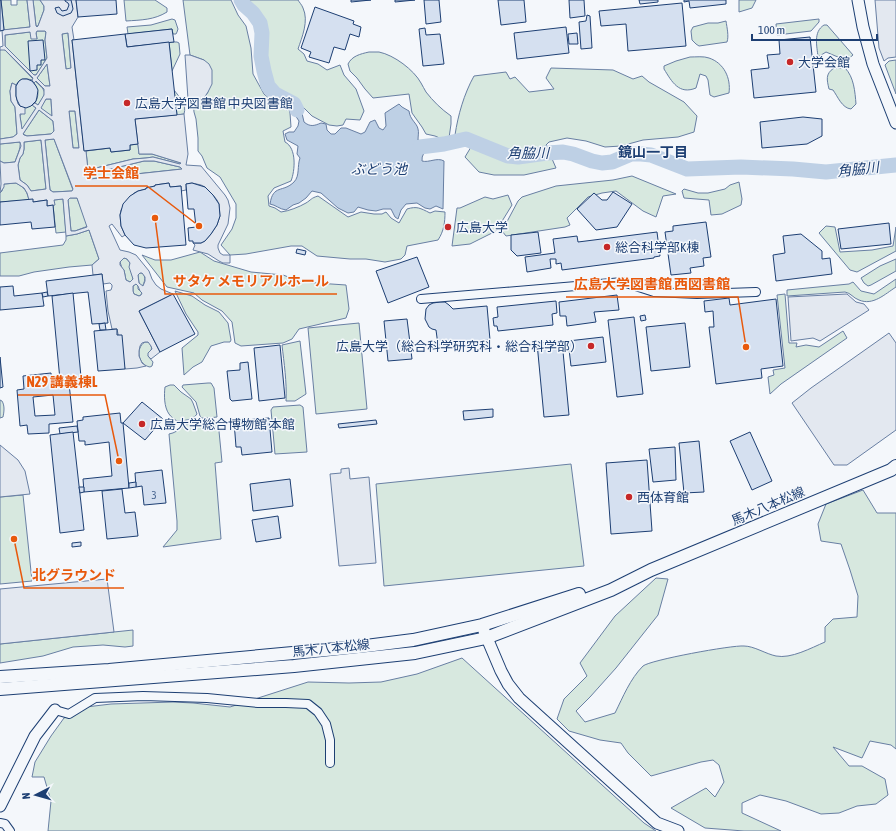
<svg xmlns="http://www.w3.org/2000/svg" width="896" height="831" viewBox="0 0 896 831" font-family="'Asap Condensed','Noto Sans JP',sans-serif">
	<rect width="100%" height="100%" fill="#f4f7fb"/>
	<g fill="#d7e8df" stroke="#687fa3">
		<polygon points="1,0 11,0 11,5 17,5 17,0 27,0 30,27 4,30"/>
		<polygon points="33,0 40,0 44,6 44,10 38,26 36,26"/>
		<path d="M124,0H155L167,8V12C154,20 141,20 126,21Z"/>
		<path d="M183,0H231L238,15L246,26L251,48L253,74L264,94L270,99L278,98L286,110L289,109L290,113L291,127L283,131L285,142C297,148 295,171 291,181L274,188L268,196L269,206L275,208L281,212C289,211 299,207 306,203C311,200 311,198 318,196L348,217L361,212L374,214H382L386,212L391,218L399,223L407,209C417,206 420,208 430,213L435,211L445,212C445,222 444,231 438,240L407,246L405,255L401,259L385,262L366,259H350L317,256L302,246H291L246,254L230,255L221,245L232,229L236,218V204L220,177L207,168L202,156L198,151V138L196,119L194,112L193,100L204,98L208,92L204,60L190,55Z"/>
		<path d="M246,0H298C299,2 302,5 303,8C309,21 302,37 298,49L304,54L307,61L318,64L327,70L340,65L344,75L356,89L364,111L360,120L346,119L343,125L337,126L329,125L312,116L297,101L275,89L270,80L265,60L267,37L264,21L255,9L249,4Z"/>
		<polygon points="739,0 756,0 752,8 739,12"/>
		<polygon points="172,19 175,20 178,29 177,32 176,34 173,34 172,29 128,34 127,27 151,25"/>
		<polygon points="819,19 819,22 811,31 777,35 776,24"/>
		<path d="M726,21C727,28 729,36 727,42L699,46L696,44L692,40L691,31L693,27L708,23H718Z"/>
		<path d="M824,25H827L853,55L848,59L845,60L826,52L818,57C817,46 813,32 824,25Z"/>
		<polygon points="37,31 45,31 46,32 45,40 47,58 36,75 34,75 5,46 5,35 30,32 37,39 36,32"/>
		<polygon points="68,33 71,69 66,69 62,34"/>
		<polygon points="169,42 177,42 179,43 180,54 172,71"/>
		<path d="M3,49L5,50L33,79L32,80C25,78 20,78 16,85L12,83L10,91L11,101L15,107L17,134L13,137L0,139V50Z"/>
		<path d="M369,52C372,52 376,52 379,52C394,55 414,70 421,83C423,86 424,89 426,92C433,101 441,109 451,116V124L449,138L442,139L435,136L426,134L422,127L412,113L409,94L373,98L365,89L357,78L350,71L348,64C352,56 360,54 369,52Z"/>
		<path d="M690,57C696,57 704,56 709,58C724,63 731,78 729,93L714,97L710,95L708,80L706,76L700,74L696,88C679,95 672,82 664,69V66L676,61Z"/>
		<polygon points="896,60 896,94 885,65 889,61"/>
		<polygon points="47,64 50,86 45,86 37,78"/>
		<path d="M551,68L613,70L633,79L642,76L649,82L684,102L697,116L694,132L678,137L643,140L621,146L605,147L586,141L567,138L549,142L546,145L556,168L524,175H494L479,172L465,157L474,142L455,135C458,115 464,94 474,76L506,72L510,79L515,77L529,92L554,89L546,78Z"/>
		<path d="M834,68H845C854,77 855,92 856,104L851,109C842,108 838,97 833,90L829,89C827,80 825,74 834,68Z"/>
		<path d="M35,81C47,92 47,92 38,105L35,103C39,96 39,90 34,83Z"/>
		<path d="M174,90C180,98 187,104 184,114L177,115Z"/>
		<polygon points="46,99 51,99 52,117 40,108"/>
		<polygon points="32,105 36,108 22,130 20,116 25,107"/>
		<polygon points="39,110 53,121 54,131 51,134 27,136 23,134"/>
		<polygon points="69,111 75,111 79,148 73,148"/>
		<polygon points="54,139 73,190 72,191 53,192 50,190 45,140"/>
		<polygon points="41,140 46,189 31,191 27,185 20,180 18,165 20,158 23,154 24,149 24,142"/>
		<path d="M20,142C21,149 17,155 15,162L4,163L0,161V144Z"/>
		<polygon points="138,144 139,154 152,154 181,163 180,164 153,157 146,158 133,159 88,170 86,151 110,148 111,152 130,150 130,145"/>
		<polygon points="144,161 154,161 180,167 182,169 89,179 86,175"/>
		<polygon points="632,176 676,194 663,196 656,217 643,211 616,191 602,193 588,197 567,218 570,225 565,227 506,236 502,231 518,201 522,197 556,186 613,180"/>
		<polygon points="739,182 742,199 741,205 722,214 711,215 709,200 684,198 682,191 684,189 698,193 708,193 725,189 730,185"/>
		<path d="M16,183C24,187 27,191 29,200L0,202V193L2,191L4,184Z"/>
		<polygon points="508,195 512,205 496,231 470,244 452,246 457,208 460,208 485,197 493,199"/>
		<polygon points="70,198 77,198 88,226 75,231 71,231 68,200"/>
		<polygon points="63,199 66,232 56,233 53,205 54,200"/>
		<polygon points="826,226 835,227 840,252 872,250 893,246 896,227 896,251 857,272 850,270 819,233"/>
		<polygon points="89,230 99,259 92,265 69,267 34,272 19,276 0,276 0,253 63,245 66,240 66,236 77,234"/>
		<polygon points="200,252 214,261 251,272 283,275 302,282 346,285 349,309 346,318 299,329 292,339 283,343 241,346 235,343 232,322 222,311 202,300 194,293 167,287 142,255 155,260 171,260"/>
		<polygon points="124,258 127,259 130,263 133,279 130,282 126,280 124,270 122,268 120,262"/>
		<polygon points="896,259 896,271 871,285 868,286 864,283 861,278 880,266"/>
		<path d="M140,273H142C146,276 145,281 143,285L142,286L139,283L138,275Z"/>
		<path d="M896,279V287C885,294 873,306 859,300C853,298 851,293 845,292L787,296V290L849,284L853,282L861,291L874,294Z"/>
		<polygon points="136,284 138,286 138,289 142,293 141,295 139,296 134,294 133,291 133,286"/>
		<polygon points="175,291 192,296 205,305 219,312 228,323 231,340 230,342 224,342 211,346 202,362 193,367 184,375 182,348 198,335 198,332 186,314"/>
		<polygon points="785,294 789,343 797,343 796,347 806,345 819,347 843,331 847,338 781,384 770,394 768,377 774,375 773,370 785,368 777,295"/>
		<polygon points="359,323 367,409 316,414 308,328"/>
		<path d="M300,341L306,394L295,401H286C287,382 284,363 282,345Z"/>
		<path d="M145,342H148C154,347 151,351 148,356L153,362L152,366L150,367C138,365 135,348 145,342Z"/>
		<polygon points="208,383 211,383 214,388 217,417 208,418 202,418 200,416 196,402 182,387 183,385"/>
		<path d="M170,385H174L181,392L191,399L193,403L197,414C193,420 183,421 177,421C174,419 171,417 169,414C164,407 164,395 165,387Z"/>
		<path d="M0,400L2,401C5,406 4,412 3,417L0,418Z"/>
		<polygon points="300,405 303,407 307,452 275,454 271,410 273,407"/>
		<path d="M199,421H218L222,462L215,463L221,539L163,547L177,530V521L169,434C175,433 178,430 183,427C188,423 193,422 199,421Z"/>
		<polygon points="571,464 584,566 384,586 376,484"/>
		<path d="M863,490L877,513H896V749L891,745L870,741L862,758L833,747L849,766H862L885,779L888,795L876,804L857,806L839,813L821,814L786,801L760,795L742,803V813L781,831H744L705,828L671,808L706,788L715,797L724,782L719,765L713,760L701,762L651,776L628,753L621,743L600,740L569,731L557,719L564,699L587,676L580,663L615,616L656,578L668,579L658,615L616,668L590,697L576,711L585,722L615,713C623,697 630,679 643,666C650,660 732,645 744,646C754,646 766,654 776,656C791,659 811,648 825,642V627L833,619L857,617L858,596L850,570L841,544L821,541L818,524L826,504Z"/>
		<polygon points="23,495 32,581 0,584 0,497"/>
		<polygon points="133,630 133,646 125,647 103,645 73,647 43,656 0,663 0,644"/>
		<polygon points="462,658 644,823 656,831 48,831 51,801 44,777 32,777 35,762 51,736 64,718 86,707 111,704 173,702 193,703 230,707 308,682 349,683 381,682 417,674"/>
	</g>
	<g fill="#e3e8f0" stroke="#687fa3" fill-rule="evenodd">
		<path d="M27,0H33L36,26L37,27L38,26L44,10V6L40,0H76L78,17L72,27L74,40H72L84,150L86,151L88,170L133,159L146,158L153,157L180,164L181,163L152,154H139L135,119L184,114L188,154L186,165L201,166L225,195L228,200L230,208L228,224L218,245V248L220,253L223,255H230V263H223L219,261L208,254L193,250L195,245L193,243H201L205,241L211,234L217,225L220,216L219,204L217,200L213,195L205,187L201,185L192,183L186,184V190L181,191V186L170,187L169,183L155,185V186L146,188V189L138,191L134,193L127,200L121,210L120,215L121,226L125,235L122,237L112,224L109,226L120,250L129,252L136,255L149,271L152,279L156,285L161,289L173,294L139,311L160,352L151,359L148,356V353L152,349L151,346L148,342H145L142,343L140,346L139,351V356L142,363L146,366L137,368L125,369L117,329H112L108,311L106,291L111,290L112,287V285L110,283L103,284L102,274L93,275L92,265L99,259L89,230L77,234L66,236L63,199L54,200L55,205L47,206V200L33,202L29,200L27,193L24,188L16,183L4,184V187L0,193L1,184L0,161L4,163L15,162L21,146L20,142L0,144V139L13,137L17,134L15,107L11,101L10,91L12,83L16,85V96L18,104L20,106L25,107V114H20V116L22,129L36,108L32,105L35,103L38,105L44,95V89L36,81L34,83L32,80L33,78L5,50H0V47L3,46L2,30L30,27ZM37,31H45L46,32L45,40L47,58L36,75H34L5,46V35L30,32L31,39H37L36,33ZM68,33L71,68L66,69L62,34ZM47,64L50,86H45L37,78ZM46,99H51L52,116L41,108ZM39,110L53,121L54,131L51,134L27,136L24,135L23,134ZM69,111H75L79,148H73ZM54,139L73,189L72,191L53,192L50,190L45,140ZM41,140L46,189L31,191L27,185L20,180L18,165L20,158L23,154L24,149V142ZM144,161H154L180,167L182,169L90,179L86,175ZM70,198H77L87,227L75,231H71L68,200ZM124,258L127,259L130,263L129,267L133,279L130,282L126,280L124,270L120,265V262ZM140,273H142L145,277V281L143,286L139,283L138,275ZM136,284L138,286L140,291L142,293L141,295L139,296L134,294L133,291V286Z"/>
		<polygon points="875,0 896,0 896,57 888,58 884,61 879,48"/>
		<polygon points="185,55 190,55 204,60 209,64 212,70 212,84 208,92 204,98 193,100 188,99"/>
		<polygon points="847,294 856,302 864,304 869,310 820,341 813,338 791,341 788,297"/>
		<polygon points="889,333 896,343 896,430 847,465 834,465 792,403 811,388"/>
		<polygon points="0,445 18,460 25,471 30,494 0,497"/>
		<polygon points="349,468 350,479 369,477 376,563 339,566 330,474 341,473 341,469"/>
		<polygon points="107,579 114,632 0,644 0,589"/>
	</g>
	<path fill="#bed0e5" stroke="#687fa3" d="M289,96L299,100L304,122C310,127 314,126 321,123L326,124L327,130L331,134H335L341,128H346L361,134L365,132L370,122L375,120L379,128L383,130L386,126L385,113L399,104L402,107L409,111C410,120 417,123 418,129C419,132 418,136 418,140L421,141H427L440,143L442,146C433,149 421,149 422,161C429,163 437,157 444,161L443,209L436,206L430,209L425,208L417,203L406,204L401,210L398,219L395,217L391,209H383L376,211L368,210L358,207L354,212L348,213L338,208L321,193L312,191L306,198L299,203L293,205L286,210C279,209 276,205 270,204C273,184 283,193 294,182C300,176 297,166 300,158L297,154L298,146L287,140L285,134L289,132H294L298,126L299,121L295,115L292,108L284,104L282,97Z"/>
	<g fill="none" stroke-linecap="round" stroke-linejoin="round">
		<g stroke="#bed0e5" stroke-width="15">
			<polyline points="241,0 244,5 253,13 260,23 262,33 261,56 264,71 268,86 275,94 294,104 297,110"/>
			<polyline points="420,147 444,144 466,139 508,156 518,157 547,153 563,152 573,154 592,161 602,163 612,162 631,154 641,154 651,155 687,169 741,167 793,169 826,172 896,165"/>
		</g>
	</g>
	<g fill="#d5e0f0" stroke="#1d3f73" fill-rule="evenodd">
		<polygon points="0,0 1,0 4,30 0,31"/>
		<polygon points="65,0 71,0 72,4 73,9 71,13 63,16 57,13 55,8 59,7 62,11 67,10 69,5 68,3 65,1"/>
		<polygon points="76,0 116,0 117,14 78,17"/>
		<polygon points="351,0 371,0 351,2"/>
		<polygon points="395,0 415,0 395,2"/>
		<polygon points="424,0 439,0 441,22 426,24"/>
		<polygon points="498,0 524,0 526,22 501,25"/>
		<polygon points="569,0 584,0 585,16 570,18"/>
		<polygon points="639,0 658,0 658,2 640,4"/>
		<polygon points="684,0 726,0 726,4 690,8 689,1 684,2"/>
		<polygon points="682,3 686,46 628,51 626,24 601,26 599,11"/>
		<polygon points="315,7 354,21 353,24 361,27 359,37 350,34 345,50 334,47 329,63 309,57 311,52 301,48"/>
		<polygon points="587,15 590,16 592,48 581,49 579,22 586,21"/>
		<polygon points="566,27 569,53 517,59 514,33"/>
		<polygon points="425,28 426,35 440,34 444,64 423,66 419,29"/>
		<polygon points="172,29 174,42 127,47 125,34"/>
		<polygon points="577,33 578,44 569,44 568,34"/>
		<polygon points="125,34 127,47 169,42 177,115 135,119 138,144 130,145 130,150 111,152 110,148 84,151 72,40"/>
		<polygon points="810,37 816,92 754,98 751,70 769,68 767,55 780,54 779,40"/>
		<polygon points="43,40 45,60 41,60 41,65 37,65 37,70 30,71 28,41"/>
		<polygon points="22,79 27,79 32,81 36,86 38,90 37,97 36,101 31,106 26,108 20,106 17,100 16,96 16,86 19,81"/>
		<polygon points="803,117 822,119 822,136 807,144 762,148 760,122"/>
		<polygon points="169,183 170,187 181,186 186,245 146,248 134,245 125,235 121,226 120,215 123,204 130,196 138,191 146,189 146,188 155,186 155,185"/>
		<polygon points="192,183 205,187 213,195 219,204 220,216 217,225 211,234 205,241 201,243 193,243 193,241 189,241 188,228 196,227 194,209 188,209 186,184"/>
		<polygon points="613,192 632,204 617,227 596,230 577,209 594,193 602,200 607,200"/>
		<polygon points="33,199 33,202 47,200 47,206 53,205 55,227 32,229 31,222 0,225 0,202"/>
		<polygon points="706,222 711,257 703,258 704,266 690,268 691,273 671,275 665,232 673,231 673,226"/>
		<polygon points="889,223 891,244 841,249 838,229"/>
		<polygon points="538,232 541,253 517,256 511,250 511,235"/>
		<polygon points="657,232 660,256 654,257 654,258 562,270 561,263 556,264 556,259 550,259 551,268 527,272 525,257 555,253 553,239 577,236 578,242"/>
		<polygon points="801,234 822,251 822,259 830,258 832,274 776,281 773,255 785,253 783,236"/>
		<polygon points="297,249 306,251 305,255 296,253"/>
		<polygon points="417,257 429,287 388,303 376,271"/>
		<polygon points="102,274 108,323 92,324 88,292 48,296 46,281"/>
		<polygon points="13,286 14,296 42,293 44,306 0,310 0,287"/>
		<polygon points="47,292 48,296 43,297 42,293"/>
		<polygon points="73,293 81,377 60,380 52,296"/>
		<polygon points="173,294 195,334 160,352 139,311"/>
		<polygon points="617,295 619,310 594,312 596,322 567,326 566,316 560,316 559,302"/>
		<polygon points="729,298 730,305 776,299 783,366 761,369 762,378 716,384 709,327 714,327 713,311 705,312 704,301"/>
		<polygon points="556,301 557,313 552,314 553,325 498,331 497,326 494,326 493,318 498,317 497,307"/>
		<polygon points="440,302 445,302 449,305 453,309 487,306 490,340 438,345 436,330 432,329 429,327 425,319 426,309 429,305 433,303"/>
		<polygon points="645,315 646,320 641,321 640,316"/>
		<polygon points="634,317 643,394 617,397 608,320"/>
		<polygon points="407,319 412,359 388,361 384,321"/>
		<polygon points="105,323 106,330 100,330 99,324"/>
		<polygon points="685,323 690,367 651,371 646,327"/>
		<polygon points="117,329 117,335 122,335 125,369 98,371 94,331"/>
		<polygon points="603,337 606,362 571,366 568,341"/>
		<polygon points="562,341 569,415 544,417 537,343"/>
		<polygon points="280,345 285,398 259,401 254,348"/>
		<polygon points="0,357 3,387 0,388"/>
		<polygon points="248,362 252,399 232,401 230,399 227,371 240,370 240,363"/>
		<path d="M51,373L52,385L69,383L73,422L49,424V433L28,434L27,425L20,426L17,390L24,389L23,376ZM53,395L55,415L35,416L33,397Z"/>
		<polygon points="142,402 163,419 145,440 123,423"/>
		<polygon points="493,409 493,417 464,420 463,411"/>
		<polygon points="120,413 121,423 123,423 129,488 84,492 83,479 112,476 109,442 85,445 85,441 79,441 77,421 83,420 83,417"/>
		<polygon points="269,418 272,452 242,455 241,447 236,447 234,421"/>
		<polygon points="376,420 377,424 339,428 338,424"/>
		<polygon points="77,426 78,432 60,434 59,428"/>
		<polygon points="73,432 84,530 60,533 50,435"/>
		<polygon points="750,432 772,481 752,490 730,441"/>
		<polygon points="699,441 704,492 684,493 679,443"/>
		<polygon points="675,447 676,480 653,482 649,449"/>
		<polygon points="647,460 652,531 611,534 606,463"/>
		<polygon points="162,470 166,503 144,505 142,486 136,487 135,473"/>
		<polygon points="290,479 293,506 253,511 250,484"/>
		<polygon points="136,482 136,487 129,488 129,483"/>
		<polygon points="79,487 84,487 84,492 80,493"/>
		<polygon points="122,489 125,513 135,512 138,536 107,539 102,491"/>
		<polygon points="278,516 281,538 256,542 252,520"/>
		<polygon points="81,542 81,546 72,547 72,543"/>
	</g>
	<g fill="none" stroke-linecap="round" stroke-linejoin="round">
		<defs>
			<g id="street">
				<polyline points="421,299 623,282 654,292 697,294 756,292"/>
				<polyline points="55,710 69,714 95,698 143,696 207,698 258,703 286,703 308,704 318,712 326,724 330,740 330,763"/>
				<polyline points="0,823 5,824 10,831"/>
			</g>
			<g id="secondary">
				<polyline points="858,0 863,27 873,64 896,123"/>
				<polyline points="484,631 501,671 508,684 519,698 657,823 678,831"/>
				<polyline points="0,806 35,736 55,710"/>
			</g>
			<g id="primary">
				<polyline points="0,677 109,670 358,647 413,640 482,625 579,594"/>
				<polyline points="0,689 294,666 415,653 486,638 611,590 651,570 891,470 896,466"/>
			</g>
		</defs>
		<use href="#street" stroke="#1d3f73" stroke-width="10"/>
		<use href="#secondary" stroke="#1d3f73" stroke-width="13"/>
		<use href="#primary" stroke="#1d3f73" stroke-width="14"/>
		<use href="#street" stroke="#f4f7fb" stroke-width="8"/>
		<use href="#secondary" stroke="#f4f7fb" stroke-width="11"/>
		<use href="#primary" stroke="#f4f7fb" stroke-width="12"/>
	</g>
	<g fill="#c62828" stroke="#f4f7fb" stroke-width="1.5">
		<circle cx="790" cy="62" r="4"/>
		<circle cx="127" cy="103" r="4"/>
		<circle cx="448" cy="227" r="4"/>
		<circle cx="607" cy="247" r="4"/>
		<circle cx="591" cy="346" r="4"/>
		<circle cx="142" cy="424" r="4"/>
		<circle cx="629" cy="497" r="4"/>
	</g>
	<g text-anchor="middle" dominant-baseline="central" stroke-width="3" stroke-linejoin="round" paint-order="stroke">
		<g font-size="11" fill="#4b6792">
			<text x="154" y="495">3</text>
		</g>
		<g font-size="13" fill="#1d3f73" stroke="#f4f7fb" text-anchor="start">
			<text x="798" y="62">大学会館</text>
			<text x="135" y="103">広島大学図書館 中央図書館</text>
			<text x="456" y="227">広島大学</text>
			<text x="615" y="247">総合科学部K棟</text>
			<text x="583" y="346" text-anchor="end">広島大学（総合科学研究科・総合科学部）</text>
			<text x="150" y="424">広島大学総合博物館 本館</text>
			<text x="637" y="497">西体育館</text>
		</g>
		<g font-size="13" fill="#1d3f73" stroke="#f4f7fb">
			<text transform="translate(768 506) rotate(-23)">馬木八本松線</text>
			<text transform="translate(331 648) rotate(-6)">馬木八本松線</text>
		</g>
		<g font-size="14" font-weight="bold" fill="#1d3f73" stroke="#f4f7fb">
			<text x="653" y="152">鏡山一丁目</text>
		</g>
		<g font-size="14" font-style="italic" fill="#1d3f73" stroke="#f4f7fb">
			<text x="528" y="153">角脇川</text>
			<text x="379" y="169">ぶどう池</text>
			<text transform="translate(858 169) rotate(-6)">角脇川</text>
		</g>
	</g>
	<path fill="none" stroke="#e8590c" stroke-width="1.5" d="M199 226L147 186H75M155 218L165 294H337M746 347L738 297H566M119 461L105 395H18M14 539L24 588H124"/>
	<g fill="#e8590c" stroke="#f4f7fb" stroke-width="1.5">
		<circle cx="199" cy="226" r="4"/>
		<circle cx="155" cy="218" r="4"/>
		<circle cx="746" cy="347" r="4"/>
		<circle cx="119" cy="461" r="4"/>
		<circle cx="14" cy="539" r="4"/>
	</g>
	<g font-size="14" text-anchor="middle" font-weight="bold" fill="#e8590c" stroke="#f4f7fb" stroke-width="3" stroke-linejoin="round" paint-order="stroke">
		<text x="111" y="178">学士会館</text>
		<text x="251" y="286">サタケ メモリアルホール</text>
		<text x="652" y="289">広島大学図書館 西図書館</text>
		<text x="62" y="387">N29 講義棟L</text>
		<text x="74" y="580">北グラウンド</text>
	</g>
	<g transform="translate(36 795) rotate(264)" stroke="#f4f7fb" stroke-width="3" paint-order="stroke">
	<path d="M0-3L7 15L0 10L-7 15Z" fill="#1d3f73"/>
	<text y="-6" font-size="11" font-weight="bold" text-anchor="middle" fill="#1d3f73">N</text>
	</g>
	<path d="M752 34v6h125v-6" fill="none" stroke="#1d3f73" stroke-width="2"/>
	<text x="758" y="34" font-size="12" fill="#1d3f73" stroke="#f4f7fb" stroke-width="3" paint-order="stroke">100 m</text>
</svg>
